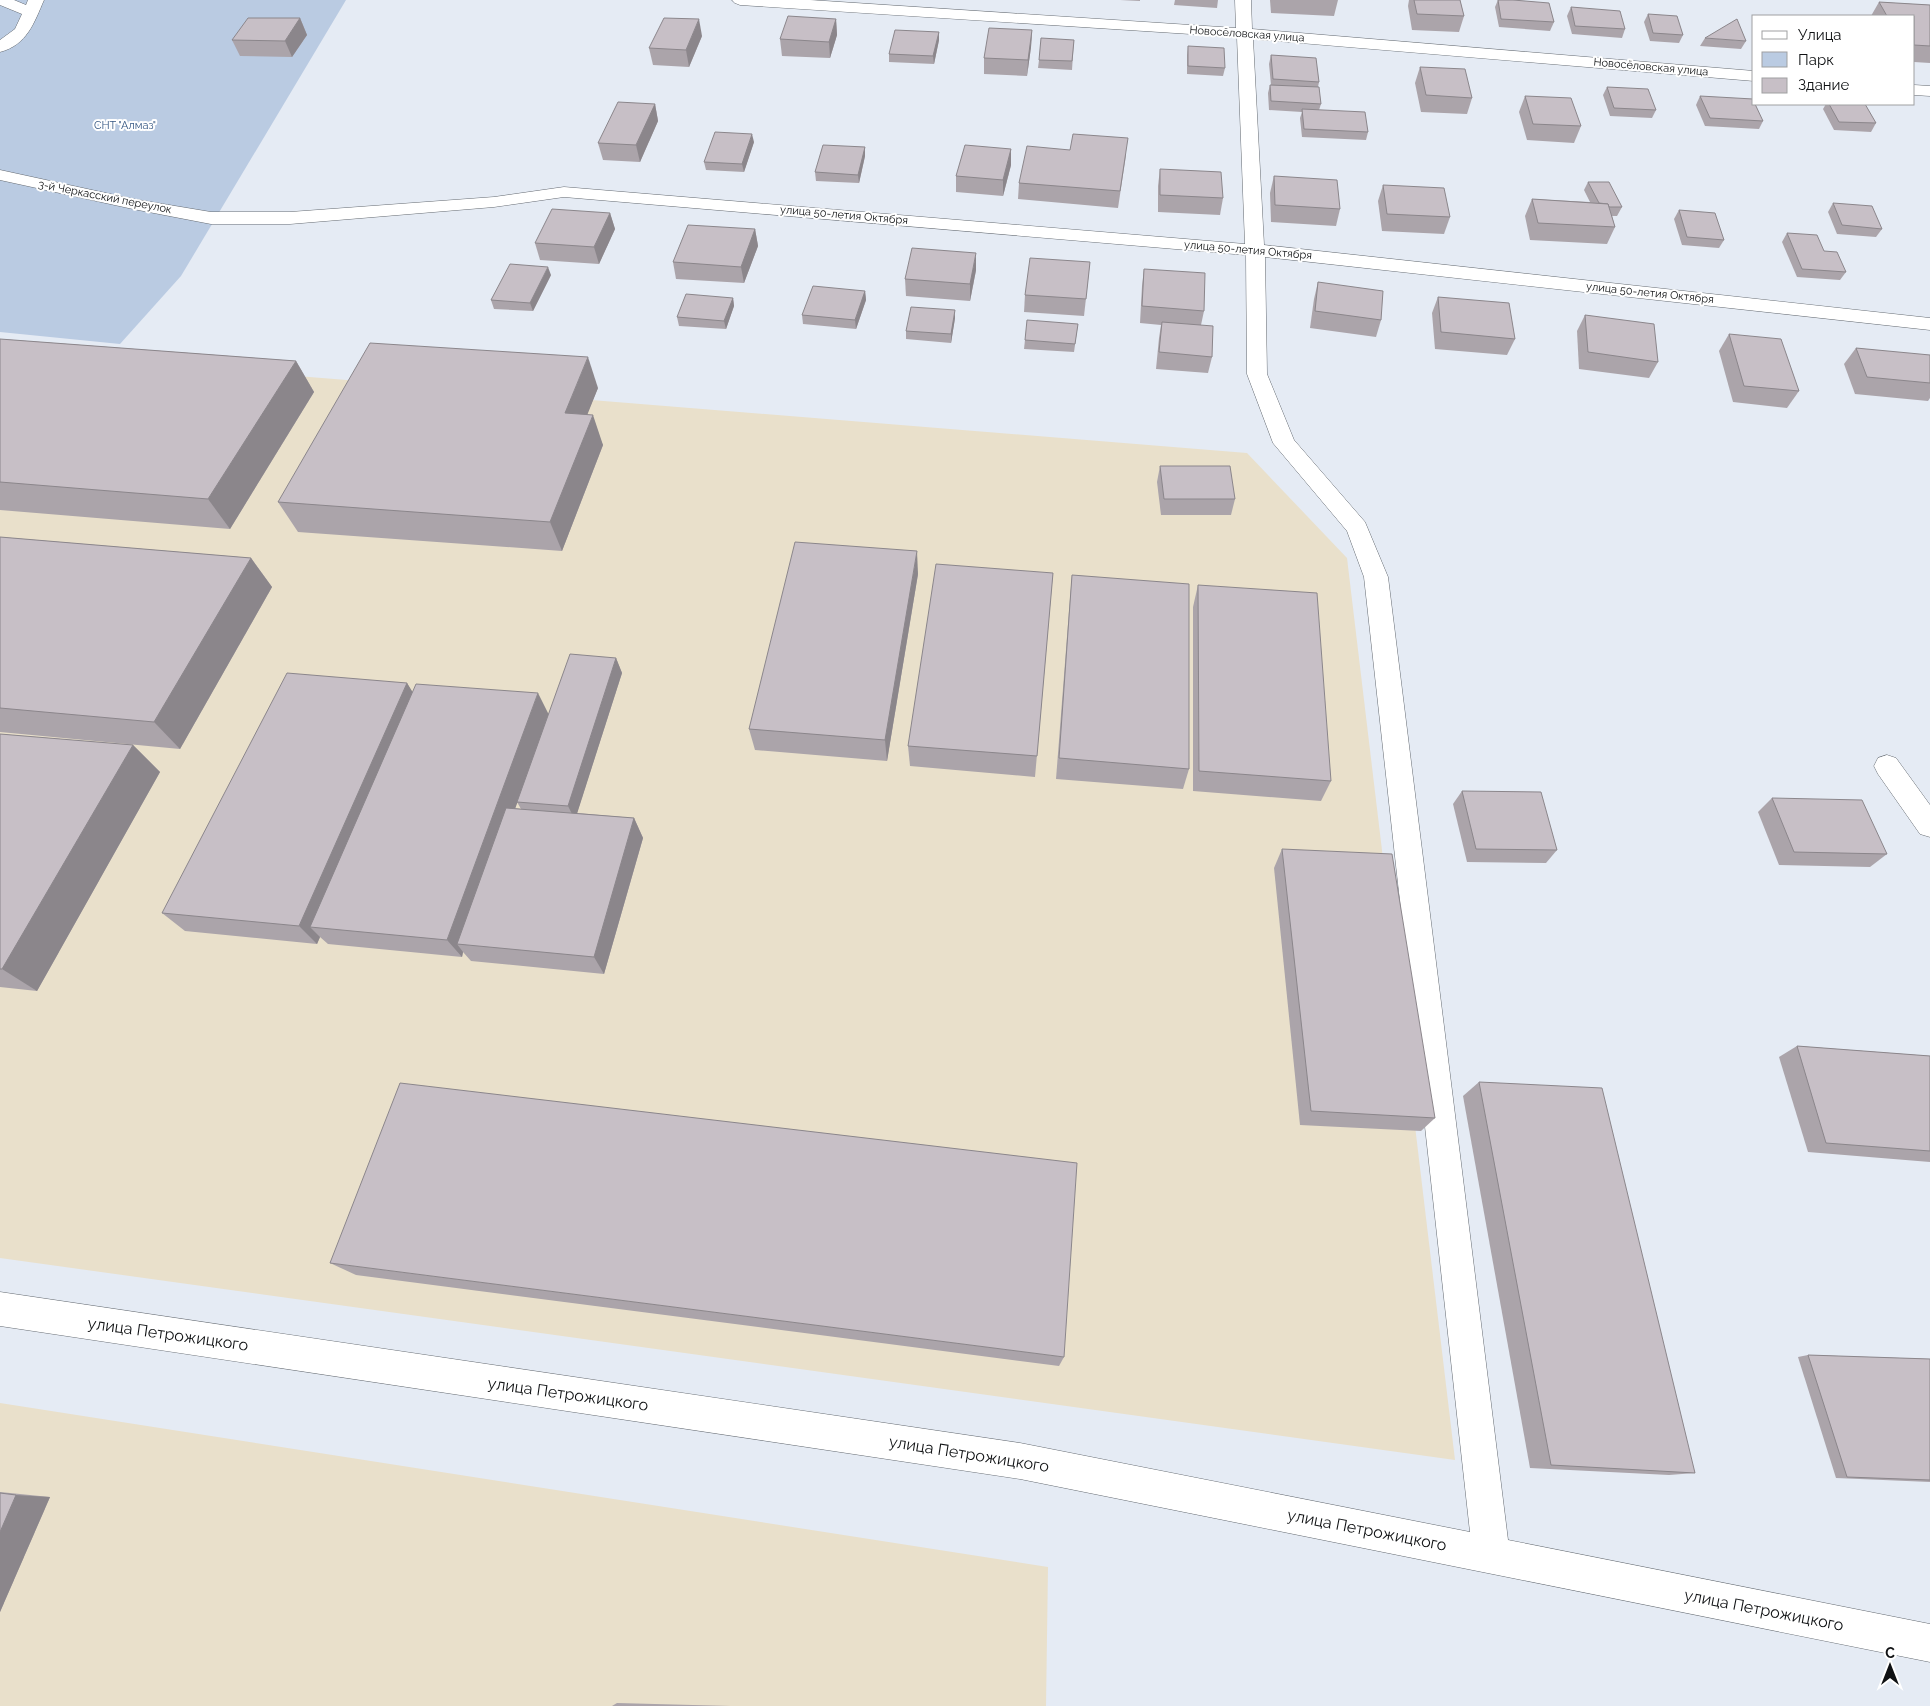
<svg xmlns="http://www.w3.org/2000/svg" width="1930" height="1706" viewBox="0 0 1930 1706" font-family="Raleway,sans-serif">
	<rect width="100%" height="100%" fill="#e5ebf4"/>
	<g fill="#e9e0cb">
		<polygon points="0,352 1247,453 1347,558 1455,1460 0,1258"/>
		<polygon points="0,1403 1048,1567 1046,1706 0,1706"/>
	</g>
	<polygon fill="#bacbe2" points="0,0 346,0 181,276 120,344 0,332"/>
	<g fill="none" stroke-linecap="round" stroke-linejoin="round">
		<defs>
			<g id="minor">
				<path d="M0,0H14L26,5L28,0H44C34,23 27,45 0,52V40L15,29L22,14L0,5Z"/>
				<polygon points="732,0 810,0 1236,28 1235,0 1251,0 1252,29 1754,71 1754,81 1253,39 1264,245 1930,318 1930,330 1265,257 1267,374 1294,440 1365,522 1388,577 1508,1540 1930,1624 1930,1662 1020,1479 0,1326 0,1292 1020,1443 1470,1532 1364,577 1347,531 1273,443 1247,374 1246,255 564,197 494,207 290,224 211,224 133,209 0,180 0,170 133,199 211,212 290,212 494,197 564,187 1245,244 1237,37 740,5 735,3"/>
				<polygon points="1914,85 1930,86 1930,96 1914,95"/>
				<polygon points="1887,755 1896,758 1930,805 1930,837 1920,834 1878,774 1874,766 1878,758"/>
			</g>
		</defs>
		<use href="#minor" stroke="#656b72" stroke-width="1"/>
		<use href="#minor" fill="#fff" fill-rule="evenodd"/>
	</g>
	<g fill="#aba4aa" fill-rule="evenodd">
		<polygon points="1120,0 1140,0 1140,1"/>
		<polygon points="1175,0 1218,0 1217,8 1174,5"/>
		<polygon points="1270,0 1338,0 1334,16 1271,13"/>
		<polygon points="1409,0 1460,0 1464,16 1459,32 1412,30 1408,6"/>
		<polygon points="1498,0 1513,0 1554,22 1550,31 1499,27 1495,7"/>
		<polygon points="1879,2 1930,5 1930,63 1914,62 1914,16 1871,16"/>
		<polygon points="1571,7 1625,29 1622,38 1572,34 1567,16"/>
		<polygon points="1648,14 1683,35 1679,43 1650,41 1644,22"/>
		<polygon points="300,18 307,35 292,57 240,56 232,40"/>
		<polygon points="836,19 837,35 830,58 782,56 780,39"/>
		<polygon points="1032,30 1031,47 1027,76 984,74 984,58"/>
		<polygon points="939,32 939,40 934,64 889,62 889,54"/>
		<polygon points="702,36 689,67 653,65 649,48"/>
		<polygon points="1705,38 1746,41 1741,49 1700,46"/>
		<polygon points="1074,40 1072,70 1038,68 1039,60"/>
		<polygon points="1188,46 1225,68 1223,76 1187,74 1187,55"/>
		<polygon points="1271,55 1319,82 1318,87 1321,104 1319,110 1368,132 1366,140 1302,137 1300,118 1302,112 1269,110 1268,93 1270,85 1271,85 1269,64"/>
		<polygon points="1420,67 1472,98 1467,114 1421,112 1415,83"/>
		<polygon points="1607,87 1656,110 1652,118 1610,116 1603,95"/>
		<polygon points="1525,96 1581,126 1574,143 1527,140 1519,112"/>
		<polygon points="1700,96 1763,121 1759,129 1705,126 1696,105"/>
		<polygon points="655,104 658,121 640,162 603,160 598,143"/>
		<polygon points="1826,104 1829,104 1876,123 1871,132 1834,130 1823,109"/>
		<polygon points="754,142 744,172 706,170 704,162"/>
		<polygon points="865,147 865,156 859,183 816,181 815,172"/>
		<polygon points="1011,149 1011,165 1003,196 956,192 956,176"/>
		<polygon points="1126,155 1118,208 1018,199 1019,183"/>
		<polygon points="1160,169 1223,198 1220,215 1158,212 1158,186"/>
		<polygon points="1274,176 1340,209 1336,226 1271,222 1270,193"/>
		<polygon points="1588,182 1622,207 1617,216 1612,216 1615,227 1607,244 1530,240 1525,216 1532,199 1590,202 1584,190"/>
		<polygon points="1383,185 1450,217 1444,234 1382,231 1378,201"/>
		<polygon points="1833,203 1882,229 1876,237 1837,234 1828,212"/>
		<polygon points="1679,210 1724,240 1719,248 1682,245 1674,219"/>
		<polygon points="610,213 615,229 599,264 540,260 535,243"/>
		<polygon points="755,229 758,246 744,283 676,279 673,262"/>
		<polygon points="1787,233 1824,251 1846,272 1840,280 1797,277 1782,242"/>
		<polygon points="1090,262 1084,316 1024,312 1025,295"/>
		<polygon points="1144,269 1204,311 1201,325 1212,357 1208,373 1156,369 1159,338 1161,325 1140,323 1142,286"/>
		<polygon points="976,270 970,301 906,296 905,279"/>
		<polygon points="551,275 533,311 494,309 491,300"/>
		<polygon points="1318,282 1381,320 1376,337 1310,328 1314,299"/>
		<polygon points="865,291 866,300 856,329 803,324 802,315"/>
		<polygon points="1438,297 1515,339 1507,355 1435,349 1432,313"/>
		<polygon points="733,298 734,306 726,329 679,326 677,317"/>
		<polygon points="1585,315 1658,362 1649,378 1579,369 1577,331"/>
		<polygon points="955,318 951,343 906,339 906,331"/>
		<polygon points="1078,324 1074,352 1024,349 1025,340"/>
		<polygon points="1729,334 1799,391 1787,408 1733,402 1719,351"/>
		<polygon points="0,339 296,361 314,392 230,529 0,510"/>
		<polygon points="1856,348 1930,356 1930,398 1928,401 1855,394 1844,364"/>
		<polygon points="598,388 587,414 603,445 562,551 298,532 278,502"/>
		<polygon points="1160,466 1235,499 1231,515 1161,515 1157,482"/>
		<polygon points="0,537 251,558 272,587 180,749 0,732"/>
		<polygon points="1053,573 1035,777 910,766 908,746"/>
		<polygon points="918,574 887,761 755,750 749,729"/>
		<polygon points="1072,575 1189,769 1183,789 1056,779 1070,598"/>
		<polygon points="1198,585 1331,781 1321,801 1193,791 1193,607"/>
		<path d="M616,658L622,673L577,813L634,818L643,838L604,974L471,961L463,952L462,957L328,944L320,937L317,944L185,931L162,913L407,683L412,692L548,714ZM517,802L521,809L515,808Z"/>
		<polygon points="0,734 133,745 160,772 37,991 0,987"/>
		<polygon points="1462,791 1557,850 1546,863 1467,862 1453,804"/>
		<polygon points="1772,798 1887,854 1870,867 1779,865 1758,812"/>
		<polygon points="1282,849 1435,1118 1421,1131 1300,1125 1274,868"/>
		<polygon points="1797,1046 1930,1056 1930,1162 1808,1152 1779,1057"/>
		<polygon points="1479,1082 1695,1473 1669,1475 1530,1468 1463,1096"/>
		<polygon points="330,1263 1064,1357 1059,1366 356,1275"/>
		<polygon points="1808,1355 1930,1359 1930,1482 1836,1478 1798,1357"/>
		<polygon points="0,1492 50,1497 0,1612"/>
		<polygon points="617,1703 731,1706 612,1706"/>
	</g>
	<g fill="#8b868b">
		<polygon points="300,18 307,35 292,57 285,41"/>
		<polygon points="699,19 702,36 689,67 686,50"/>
		<polygon points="836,19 837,35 830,58 829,42"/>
		<polygon points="1032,30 1031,47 1027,76 1028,60"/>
		<polygon points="939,32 939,40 934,64 933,56"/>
		<polygon points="655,104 658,121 640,162 636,145"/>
		<polygon points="752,134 754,142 744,172 742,164"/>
		<polygon points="865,147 865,156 859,183 858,175"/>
		<polygon points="1011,149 1011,165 1003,196 1003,180"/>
		<polygon points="610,213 615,229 599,264 594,247"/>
		<polygon points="755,229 758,246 744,283 741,267"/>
		<polygon points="976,253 976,270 970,301 970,284"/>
		<polygon points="548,267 551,275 533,311 530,303"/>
		<polygon points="865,291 866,300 856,329 855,320"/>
		<polygon points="733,298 734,306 726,329 724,321"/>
		<polygon points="955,310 955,318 951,343 951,334"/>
		<polygon points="588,357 598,388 576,443 565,413"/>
		<polygon points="296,361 314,392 230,529 208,499"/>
		<polygon points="593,415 603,445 562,551 550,522"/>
		<polygon points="917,551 918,574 887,761 885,740"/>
		<polygon points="251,558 272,587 180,749 154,722"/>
		<polygon points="616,658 622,673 575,820 568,806"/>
		<polygon points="407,683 420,704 310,927 320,937 317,944 299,926"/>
		<polygon points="538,693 549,715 466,945 457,944 463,952 462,957 447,940"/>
		<polygon points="133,745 160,772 37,991 2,969"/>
		<polygon points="634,818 643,838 604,974 594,957"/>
		<polygon points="16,1495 50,1497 0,1612 0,1532"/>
	</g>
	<g fill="#c7bfc6" stroke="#8b868b">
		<polygon points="1414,0 1460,0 1464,16 1417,14"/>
		<polygon points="1498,0 1513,0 1549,3 1554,22 1501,19"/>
		<polygon points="1879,2 1930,5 1930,46 1914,45 1914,16 1887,16"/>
		<polygon points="1571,7 1620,11 1625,29 1575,26"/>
		<polygon points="1648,14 1677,16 1683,35 1653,33"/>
		<polygon points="788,16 836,19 829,42 780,39"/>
		<polygon points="248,18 300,18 285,41 232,40"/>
		<polygon points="664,18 699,19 686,50 649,48"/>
		<polygon points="1737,19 1746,41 1705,38"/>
		<polygon points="989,28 1032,30 1028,60 984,58"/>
		<polygon points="895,30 939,32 933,56 889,54"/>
		<polygon points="1041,38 1074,40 1072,61 1039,60"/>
		<polygon points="1188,46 1224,48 1225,68 1188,66"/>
		<polygon points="1271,55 1316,58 1319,82 1273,79"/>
		<polygon points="1420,67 1465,69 1472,98 1426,95"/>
		<polygon points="1270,85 1319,87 1321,104 1271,101"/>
		<polygon points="1607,87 1648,89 1656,110 1614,108"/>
		<polygon points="1525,96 1571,98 1581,126 1533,124"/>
		<polygon points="1700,96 1753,99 1754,104 1755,104 1763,121 1710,118"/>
		<polygon points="618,102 655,104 636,145 598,143"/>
		<polygon points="1829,104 1865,104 1876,123 1839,122"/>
		<polygon points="1302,109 1365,112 1368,132 1304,129"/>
		<polygon points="715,132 752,134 742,164 704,162"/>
		<polygon points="1073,134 1128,138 1120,191 1019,183 1027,146 1070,150"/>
		<polygon points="823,145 865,147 858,175 815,172"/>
		<polygon points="965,145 1011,149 1003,180 956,176"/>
		<polygon points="1160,169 1221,172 1223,198 1160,195"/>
		<polygon points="1274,176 1337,180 1340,209 1275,205"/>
		<polygon points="1588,182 1609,182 1622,207 1609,207 1608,204 1599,203"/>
		<polygon points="1383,185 1444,188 1450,217 1387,214"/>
		<polygon points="1532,199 1608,204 1615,227 1538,223"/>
		<polygon points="1833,203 1872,206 1882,229 1842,225"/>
		<polygon points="552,209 610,213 594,247 535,243"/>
		<polygon points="1679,210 1715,213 1724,240 1687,237"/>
		<polygon points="688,225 755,229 741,267 673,262"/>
		<polygon points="1787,233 1817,235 1824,251 1837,252 1846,272 1802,269"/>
		<polygon points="912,248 976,253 970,284 905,279"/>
		<polygon points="1030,258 1090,262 1086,299 1025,295"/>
		<polygon points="510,264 548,267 530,303 491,300"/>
		<polygon points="1144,269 1205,273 1204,311 1142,306"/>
		<polygon points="1318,282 1383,291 1381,320 1315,311"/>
		<polygon points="813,286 865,291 855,320 802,315"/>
		<polygon points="686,294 733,298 724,321 677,317"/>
		<polygon points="1438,297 1509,303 1515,339 1441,332"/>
		<polygon points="911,307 955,310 951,334 906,331"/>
		<polygon points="1585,315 1654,324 1658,362 1588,352"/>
		<polygon points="1027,320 1078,324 1075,344 1025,340"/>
		<polygon points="1162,322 1213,326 1212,357 1159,352"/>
		<polygon points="1729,334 1781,339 1799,391 1744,386"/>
		<polygon points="0,339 296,361 208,499 0,482"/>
		<polygon points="370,343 588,357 565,413 593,415 550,522 278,502"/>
		<polygon points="1856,348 1930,355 1930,383 1867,377"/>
		<polygon points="1160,466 1230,466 1235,499 1164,499"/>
		<polygon points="0,537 251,558 154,722 0,708"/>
		<polygon points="795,542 917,551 885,740 749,729"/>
		<polygon points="936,564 1053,573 1037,756 908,746"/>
		<polygon points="1072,575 1189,584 1189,769 1059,758"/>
		<polygon points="1198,585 1317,593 1331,781 1199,771"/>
		<polygon points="570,654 616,658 568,806 517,802"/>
		<polygon points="287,673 407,683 299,926 162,913"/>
		<polygon points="416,684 538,693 447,940 310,927"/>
		<polygon points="0,734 133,745 2,969 0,969"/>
		<polygon points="1462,791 1541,792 1557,850 1476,849"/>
		<polygon points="1772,798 1862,800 1887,854 1794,852"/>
		<polygon points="506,808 634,818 594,957 457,944"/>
		<polygon points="1282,849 1392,854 1435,1118 1311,1111"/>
		<polygon points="1797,1046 1930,1056 1930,1151 1826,1143"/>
		<polygon points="1479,1082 1602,1088 1695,1473 1551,1465"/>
		<polygon points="400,1083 1077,1163 1064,1357 330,1263"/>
		<polygon points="1808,1355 1930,1359 1930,1480 1847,1477"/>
		<polygon points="0,1493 16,1495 0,1532"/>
	</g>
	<g text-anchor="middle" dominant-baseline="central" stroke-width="4" stroke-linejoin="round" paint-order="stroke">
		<g font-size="11" fill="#0f1113" stroke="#fff">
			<text transform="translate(1247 34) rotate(4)">Новосёловская улица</text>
			<text transform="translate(1651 67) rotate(5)">Новосёловская улица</text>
			<text transform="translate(105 197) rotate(11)">3-й Черкасский переулок</text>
			<text transform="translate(844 215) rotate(5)">улица 50-летия Октября</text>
			<text transform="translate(1248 250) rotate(5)">улица 50-летия Октября</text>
			<text transform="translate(1650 293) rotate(6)">улица 50-летия Октября</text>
		</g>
		<g font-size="11" fill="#345682" stroke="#fff">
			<text x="125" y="125">СНТ "Алмаз"</text>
		</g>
		<g font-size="16" fill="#0f1113" stroke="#fff">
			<text transform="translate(168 1334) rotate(8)">улица Петрожицкого</text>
			<text transform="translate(568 1394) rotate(8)">улица Петрожицкого</text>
			<text transform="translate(969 1454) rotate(9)">улица Петрожицкого</text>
			<text transform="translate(1367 1530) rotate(11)">улица Петрожицкого</text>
			<text transform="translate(1764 1610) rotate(11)">улица Петрожицкого</text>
		</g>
	</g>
	<rect x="1752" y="15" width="162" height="90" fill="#ffffff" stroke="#9fa0a1"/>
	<rect x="1762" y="31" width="25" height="8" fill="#ffffff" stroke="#9fa0a1"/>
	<text x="1798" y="40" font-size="15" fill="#0f1113">Улица</text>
	<rect x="1762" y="52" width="25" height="15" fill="#bacbe2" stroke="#9fa0a1"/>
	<text x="1798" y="65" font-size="15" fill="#0f1113">Парк</text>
	<rect x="1762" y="78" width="25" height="15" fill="#c7bfc6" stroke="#9fa0a1"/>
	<text x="1798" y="90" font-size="15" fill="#0f1113">Здание</text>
	<g transform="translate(1890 1666)" stroke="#ffffff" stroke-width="4" paint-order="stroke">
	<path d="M0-4L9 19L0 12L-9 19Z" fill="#0f1113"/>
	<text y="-8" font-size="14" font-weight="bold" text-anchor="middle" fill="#0f1113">С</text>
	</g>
</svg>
